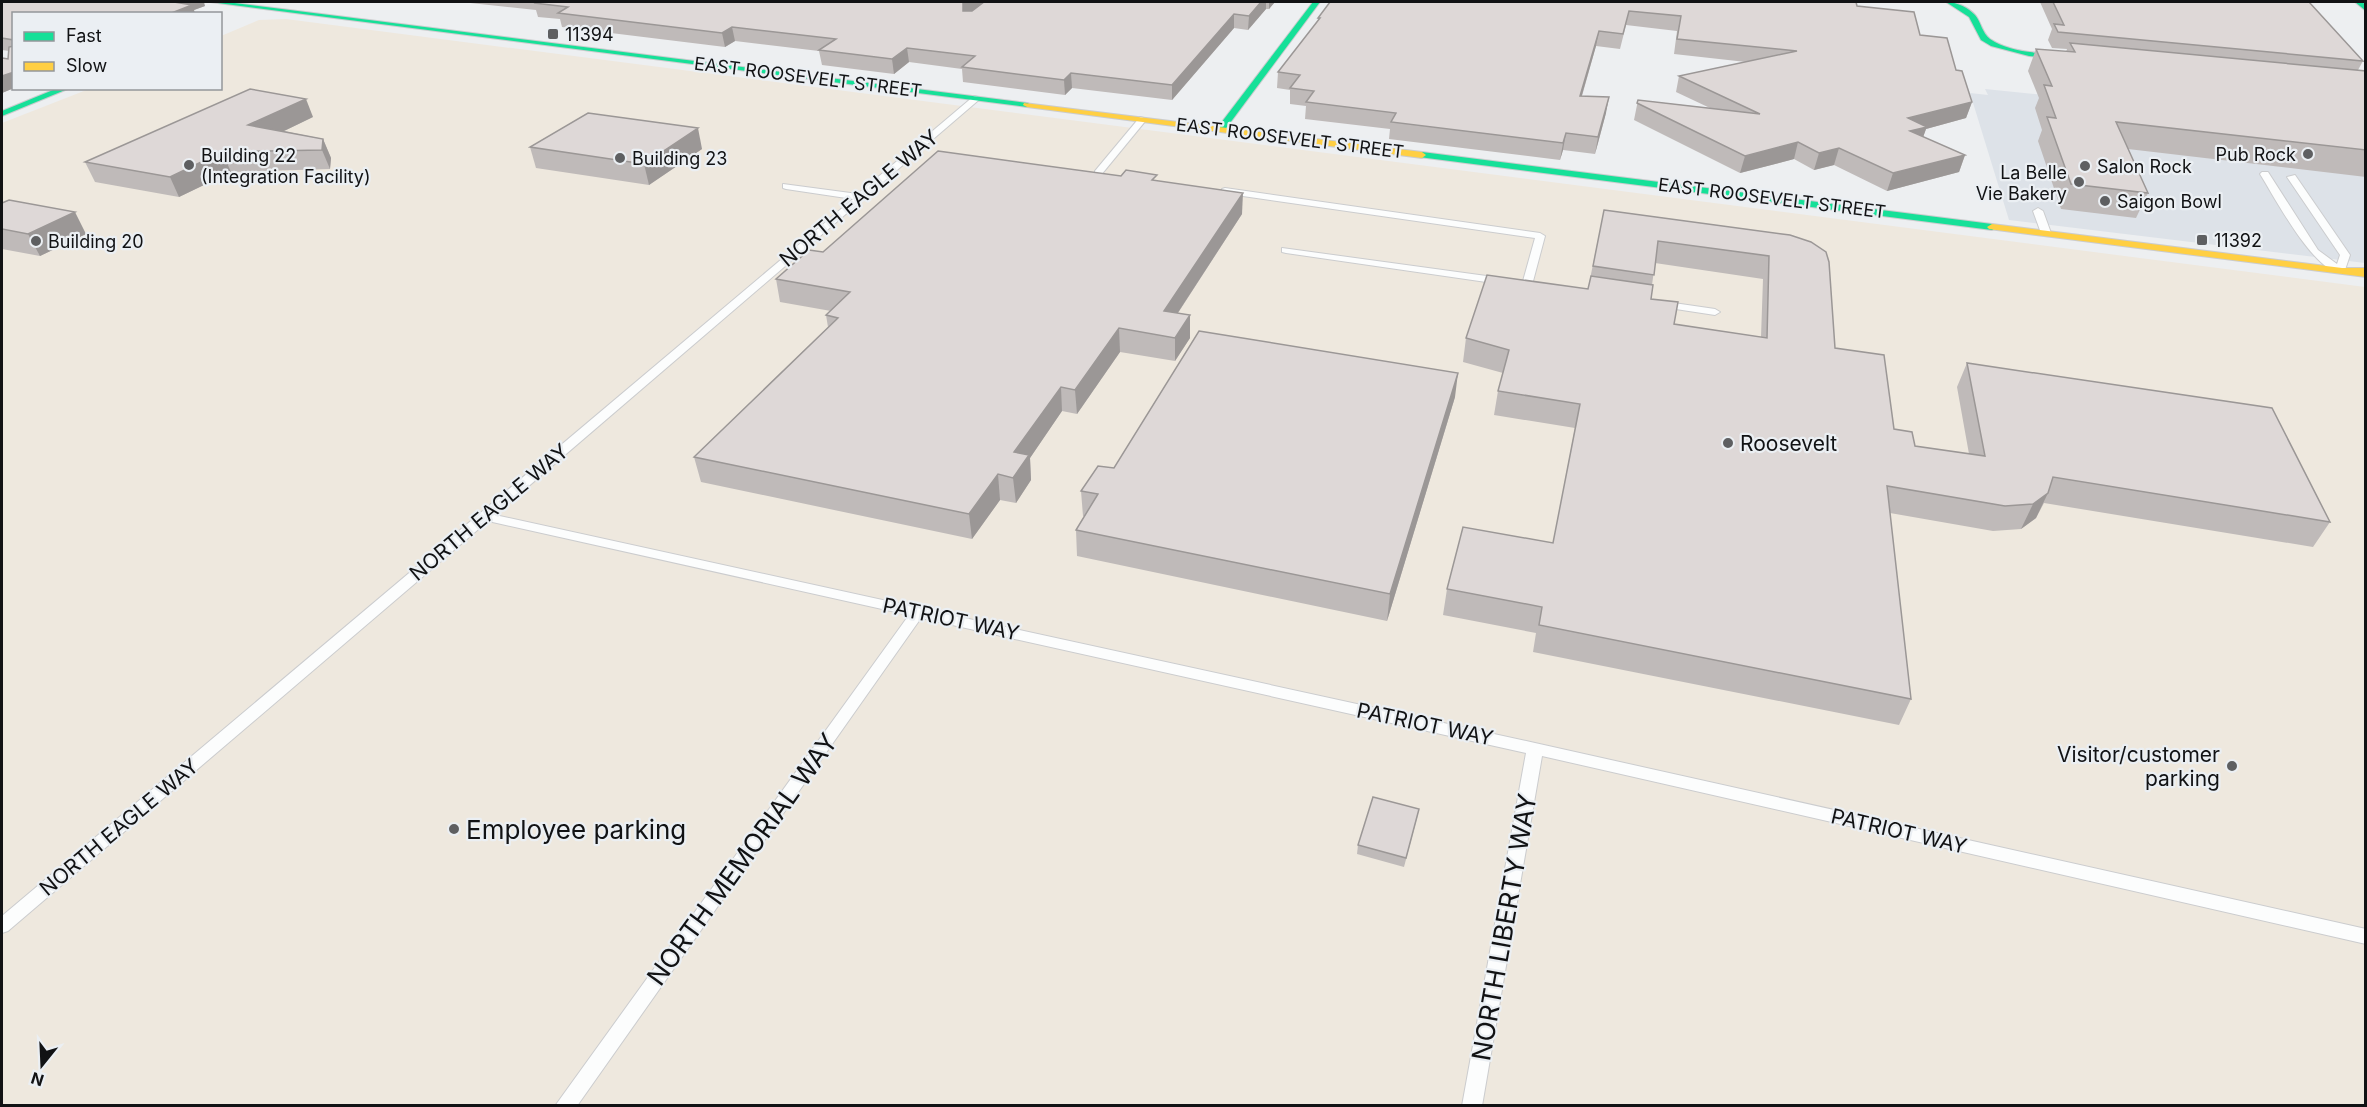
<svg xmlns="http://www.w3.org/2000/svg" width="2367" height="1107" viewBox="0 0 2367 1107" font-family="Inter,sans-serif">
	<rect width="100%" height="100%" fill="#edeff1"/>
	<polygon fill="#dde2e8" points="1985,89 2365,127 2365,263 2009,220 1970,93 1988,95"/>
	<polygon fill="#eee8de" points="286,19 2365,287 2365,1105 2,1106 2,123 89,89 220,88 221,36 259,20"/>
	<g fill="none" stroke-linecap="round" stroke-linejoin="round">
		<defs>
			<g id="lane">
				<polygon points="974,96 981,98 495,515 1535,743 2366,929 2366,944 1542,756 1482,1106 1462,1106 1526,753 921,618 577,1106 555,1106 909,615 488,521 8,931 2,933 2,916 853,199 786,189 783,188 783,184 858,194"/>
				<polygon points="1140,117 1147,119 1101,175 1095,175 1095,171"/>
				<path d="M2262,172H2268L2318,250L2337,264L2340,255L2287,177L2295,175L2350,255L2344,273C2316,277 2274,196 2260,174Z"/>
				<polygon points="1225,188 1540,233 1545,236 1532,285 1527,288 1286,253 1282,252 1282,248 1523,281 1535,238 1222,193 1222,189"/>
				<polygon points="2038,208 2043,211 2051,233 2049,235 2041,233 2033,211"/>
				<polygon points="1660,301 1715,309 1720,312 1715,315 1656,306 1655,304"/>
			</g>
			<g id="fast">
				<polygon points="210,2 227,2 1027,103 1031,105 1027,107"/>
				<polygon points="1313,2 1320,2 1224,131 1218,131 1218,127"/>
				<path d="M1946,2C1955,1 1969,8 1975,15C1981,22 1982,33 1990,39C2014,55 2049,53 2077,56L2081,58L2077,60L2029,56L1991,46L1981,40L1969,17Z"/>
				<polygon points="2355,2 2362,2 2366,5 2366,11"/>
				<polygon points="58,88 70,88 2,116 2,111"/>
				<polygon points="1422,152 1992,224 1997,227 1992,230 1419,157 1418,155"/>
			</g>
			<g id="slow">
				<polygon points="1024,103 1422,152 1426,155 1422,158 1027,107 1023,105"/>
				<polygon points="1992,224 2342,268 2366,268 2366,277 1989,229 1987,227"/>
			</g>
		</defs>
		<use href="#lane" stroke="#cbccce" stroke-width="2"/>
		<use href="#fast" stroke="#cbccce" stroke-width="2"/>
		<use href="#slow" stroke="#cbccce" stroke-width="2"/>
		<use href="#lane" fill="#fcfdfd" fill-rule="evenodd"/>
		<use href="#fast" fill="#16e098" fill-rule="evenodd"/>
		<use href="#slow" fill="#ffcf43" fill-rule="evenodd"/>
	</g>
	<g fill="#bfbab9" fill-rule="evenodd">
		<polygon points="2,2 205,6 194,10 195,14 14,14 14,88 2,93 2,58 8,59 9,51 2,50"/>
		<polygon points="461,2 1275,2 1269,9 1266,9 1248,30 1234,28 1172,100 1072,88 1065,95 963,82 962,69 909,62 894,74 822,65 819,51 735,41 725,47 562,27 560,19 538,17 536,10"/>
		<polygon points="1330,2 1857,6 1920,35 1956,70 1972,102 1966,118 1926,129 1923,137 1965,155 1959,172 1887,191 1834,165 1814,170 1794,159 1740,173 1634,120 1638,100 1710,108 1676,92 1679,76 1746,62 1674,54 1677,31 1626,25 1620,49 1596,46 1582,96 1606,113 1595,154 1563,150 1560,160 1389,139 1390,129 1305,119 1306,106 1290,104 1290,90 1277,88 1278,72 1318,21 1318,18"/>
		<polygon points="2040,2 2309,2 2363,61 2358,70 2366,71 2366,177 2128,149 2148,193 2136,218 2061,209 2038,141 2042,130 2035,108 2039,98 2028,71 2036,49 2066,52 2067,49 2052,48 2048,40 2052,29"/>
		<polygon points="313,117 284,131 323,139 331,158 330,169 231,172 179,197 95,182 85,162"/>
		<polygon points="530,147 702,149 649,185 536,168"/>
		<polygon points="1157,181 1242,214 1178,313 1190,315 1190,338 1175,361 1120,352 1077,414 1062,411 1030,458 1031,480 1016,503 1000,500 972,539 701,482 694,457 828,327 826,315 831,311 780,302 776,279"/>
		<polygon points="2,203 86,234 40,256 2,249"/>
		<path d="M1604,210L1790,235L1835,348L1894,429L1915,446L1969,454L1957,387L1967,363L2330,522L2313,547L2044,503L2036,518L2021,529L1993,531L1890,513L1911,699L1899,725L1533,652L1536,633L1443,615L1447,589L1553,543L1575,428L1494,415L1498,391L1503,373L1463,362L1466,338L1588,289ZM1655,263L1763,279L1761,337L1674,324L1651,299L1652,285Z"/>
		<polygon points="1455,397 1387,621 1077,556 1076,530 1084,516 1083,516 1081,491 1114,468"/>
		<polygon points="1419,809 1417,818 1404,867 1357,854 1358,845"/>
	</g>
	<g fill="#9b9796">
		<polygon points="174,2 204,2 205,6 194,10 195,14 169,14"/>
		<polygon points="966,2 987,2 965,17 963,11 963,3"/>
		<polygon points="1261,2 1266,2 1266,9 1248,30 1249,16"/>
		<polygon points="1269,2 1275,2 1269,9"/>
		<polygon points="1234,14 1234,28 1172,100 1172,85"/>
		<polygon points="732,27 735,41 725,47 722,33"/>
		<polygon points="1599,31 1596,46 1577,112 1580,96"/>
		<polygon points="907,48 909,62 894,74 892,59"/>
		<polygon points="14,72 14,88 2,93 2,76"/>
		<polygon points="1071,73 1072,88 1065,95 1064,80"/>
		<polygon points="1609,97 1606,113 1595,154 1598,137"/>
		<polygon points="306,99 313,117 257,144 248,125"/>
		<polygon points="1972,102 1966,118 1926,129 1921,143 1905,147 1908,118"/>
		<polygon points="698,128 702,149 649,185 644,164"/>
		<polygon points="1566,133 1563,150 1560,160 1563,143"/>
		<polygon points="323,139 331,158 330,169 322,150"/>
		<polygon points="1798,142 1794,159 1740,173 1745,156"/>
		<polygon points="1839,148 1834,165 1814,170 1819,153"/>
		<polygon points="222,152 231,172 179,197 170,177"/>
		<polygon points="1965,155 1959,172 1887,191 1893,173"/>
		<polygon points="1243,193 1242,214 1164,334 1164,311"/>
		<polygon points="75,212 86,234 40,256 28,234"/>
		<polygon points="1190,315 1190,338 1175,361 1175,338"/>
		<polygon points="1119,328 1120,352 1077,414 1075,390"/>
		<polygon points="1458,373 1455,397 1387,621 1390,594"/>
		<polygon points="1061,387 1062,411 1030,458 1031,480 1016,503 1013,478 1014,452"/>
		<polygon points="998,474 1000,500 972,539 969,514"/>
		<polygon points="2048,493 2036,518 2021,529 2033,504"/>
	</g>
	<g fill="#ded8d7" stroke="#9b9796" stroke-width="1.5">
		<polygon points="2,2 177,2 174,2 192,5 169,14 14,14 14,40 2,38"/>
		<polygon points="538,2 966,2 963,3 963,11 972,11 984,2 1261,2 1249,16 1234,14 1172,85 1071,73 1064,80 962,67 975,56 907,48 892,59 819,50 836,39 732,27 722,33 558,13 568,7 534,3"/>
		<polygon points="1330,2 1856,2 1857,6 1914,12 1920,35 1947,38 1956,70 1962,71 1972,102 1908,118 1927,127 1910,131 1965,155 1893,173 1839,148 1819,153 1798,142 1745,156 1637,103 1638,100 1760,114 1679,76 1797,51 1677,39 1681,16 1629,11 1623,34 1599,31 1580,96 1609,97 1598,137 1566,133 1563,143 1391,122 1396,113 1306,102 1314,91 1290,88 1300,75 1278,72 1320,18 1318,18"/>
		<polygon points="2053,2 2309,2 2363,61 2058,32 2054,24 2064,25"/>
		<polygon points="2070,43 2366,71 2366,150 2116,122 2148,193 2071,184 2047,117 2056,118 2044,85 2052,86 2036,49 2075,52"/>
		<polygon points="14,46 14,72 2,76 2,58 8,59 9,47"/>
		<polygon points="250,89 306,99 248,125 323,139 322,150 222,152 170,177 85,162"/>
		<polygon points="588,113 698,128 644,164 530,147"/>
		<polygon points="938,151 1121,176 1126,170 1157,175 1152,180 1243,193 1164,311 1190,315 1175,338 1119,328 1075,390 1061,387 1014,452 1029,455 1013,478 998,474 969,514 694,457 838,318 826,315 850,292 776,279 809,250 823,252"/>
		<polygon points="9,200 75,212 28,234 2,229 2,203"/>
		<polygon points="1604,210 1790,235 1811,242 1826,252 1829,262 1835,348 1884,355 1894,429 1912,432 1915,446 1985,456 1967,363 2272,408 2330,522 2053,477 2048,493 2033,504 2005,506 1887,486 1911,699 1539,625 1542,607 1447,589 1463,527 1553,543 1580,404 1498,391 1509,350 1466,338 1487,275 1588,289 1591,276 1653,285 1651,299 1678,302 1674,324 1767,338 1769,256 1658,241 1654,275 1593,266"/>
		<polygon points="1199,331 1458,373 1390,594 1076,530 1098,494 1081,491 1098,466 1114,468"/>
		<polygon points="1373,797 1419,809 1406,858 1358,845"/>
	</g>
	<g fill="#5e5f61" stroke="#ebeff3" stroke-width="2">
		<rect x="547" y="28" width="12" height="12" rx="3"/>
		<circle cx="2308" cy="154" r="6"/>
		<circle cx="620" cy="158" r="6"/>
		<circle cx="189" cy="165" r="6"/>
		<circle cx="2085" cy="166" r="6"/>
		<circle cx="2079" cy="182" r="6"/>
		<circle cx="2105" cy="201" r="6"/>
		<rect x="2196" y="234" width="12" height="12" rx="3"/>
		<circle cx="36" cy="241" r="6"/>
		<circle cx="1728" cy="443" r="6"/>
		<circle cx="2232" cy="766" r="6"/>
		<circle cx="454" cy="829" r="6"/>
	</g>
	<g text-anchor="middle" dominant-baseline="central" stroke-width="4.5" stroke-linejoin="round" paint-order="stroke">
		<g font-size="18" fill="#111214" stroke="#ebeff3" text-anchor="start">
			<text x="565" y="34">11394</text>
			<text x="2296" y="154" text-anchor="end">Pub Rock</text>
			<text x="201" y="155">Building 22<tspan x="201" dy="21">(Integration Facility)</tspan></text>
			<text x="632" y="158">Building 23</text>
			<text x="2097" y="166">Salon Rock</text>
			<text x="2067" y="172" text-anchor="end">La Belle<tspan x="2067" dy="21">Vie Bakery</tspan></text>
			<text x="2117" y="201">Saigon Bowl</text>
			<text x="2214" y="240">11392</text>
			<text x="48" y="241">Building 20</text>
		</g>
		<g font-size="18" fill="#111214" stroke="#ebeff3">
			<text transform="translate(808 77) rotate(7)">EAST ROOSEVELT STREET</text>
			<text transform="translate(1290 138) rotate(7)">EAST ROOSEVELT STREET</text>
			<text transform="translate(1772 198) rotate(7)">EAST ROOSEVELT STREET</text>
		</g>
		<g font-size="21" fill="#111214" stroke="#ebeff3">
			<text transform="translate(859 198) rotate(-40)">NORTH EAGLE WAY</text>
			<text transform="translate(489 512) rotate(-40)">NORTH EAGLE WAY</text>
			<text transform="translate(951 619) rotate(12)">PATRIOT WAY</text>
			<text transform="translate(1425 724) rotate(12)">PATRIOT WAY</text>
			<text transform="translate(119 827) rotate(-40)">NORTH EAGLE WAY</text>
			<text transform="translate(1899 831) rotate(13)">PATRIOT WAY</text>
		</g>
		<g font-size="21" fill="#111214" stroke="#ebeff3" text-anchor="start">
			<text x="1740" y="443">Roosevelt</text>
			<text x="2220" y="754" text-anchor="end">Visitor/customer<tspan x="2220" dy="24">parking</tspan></text>
		</g>
		<g font-size="26" fill="#111214" stroke="#ebeff3" text-anchor="start">
			<text x="466" y="829">Employee parking</text>
		</g>
		<g font-size="26" fill="#111214" stroke="#ebeff3">
			<text transform="translate(742 859) rotate(-54)">NORTH MEMORIAL WAY</text>
			<text transform="translate(1504 927) rotate(-80)">NORTH LIBERTY WAY</text>
		</g>
	</g>
	<rect width="2367" height="1107" fill="none" stroke="#111214" stroke-width="6"/>
	<rect x="12" y="12" width="210" height="78" fill="#ebeff3" stroke="#94979a" stroke-width="1.5"/>
	<rect x="24" y="32" width="30" height="9" fill="#16e098" stroke="#94979a" stroke-width="1.5"/>
	<text x="66" y="42" font-size="18" fill="#111214">Fast</text>
	<rect x="24" y="62" width="30" height="9" fill="#ffcf43" stroke="#94979a" stroke-width="1.5"/>
	<text x="66" y="72" font-size="18" fill="#111214">Slow</text>
	<g transform="translate(42 1065) rotate(198)" stroke="#ebeff3" stroke-width="4.5" paint-order="stroke">
	<path d="M0-4.5L10 22L0 15L-10 22Z" fill="#111214"/>
	<text y="-9" font-size="16" font-weight="bold" text-anchor="middle" fill="#111214">N</text>
	</g>
</svg>
